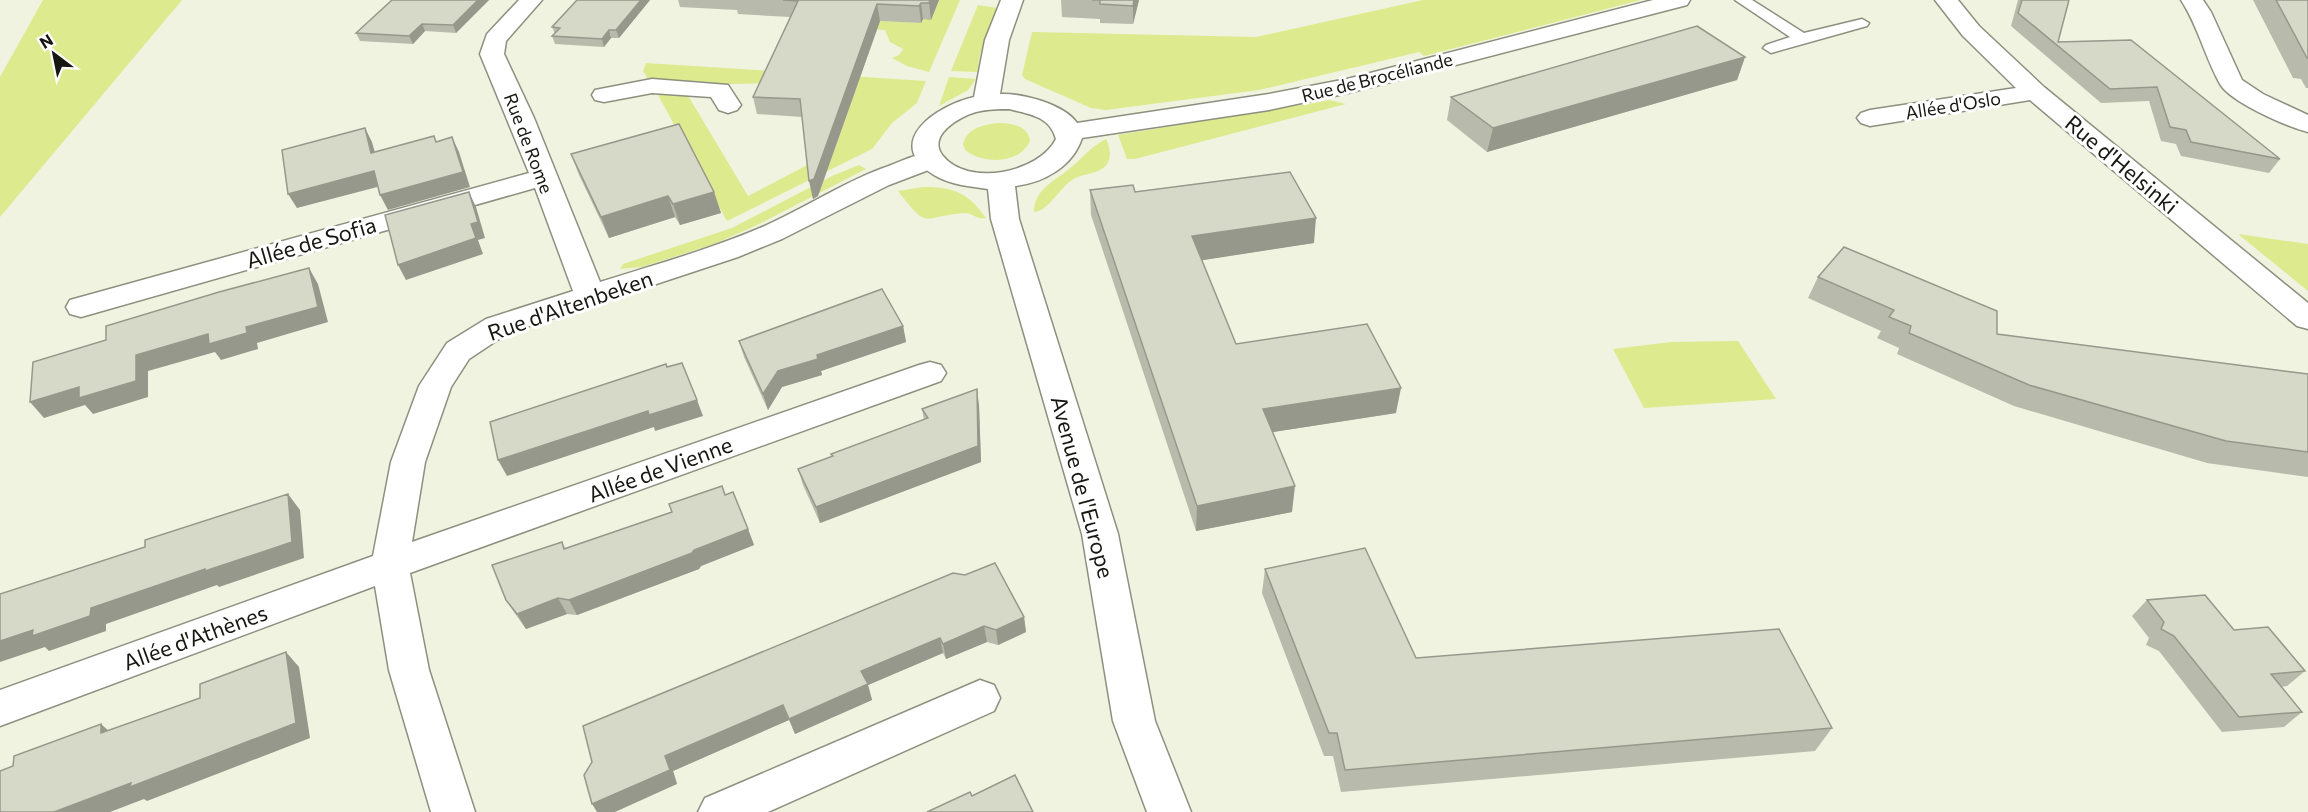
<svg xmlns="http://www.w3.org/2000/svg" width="2308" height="812" viewBox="0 0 2308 812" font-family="Commissioner,sans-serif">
	<rect width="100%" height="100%" fill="#f0f3e0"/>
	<g fill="#ddea8d">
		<polygon points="43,0 182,0 0,217 0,77"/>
		<polygon points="939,0 960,0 929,72 907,66 892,58 899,55 903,49 890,42 885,30 872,29 858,20 921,23 923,19 931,19"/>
		<polygon points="1423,0 1641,0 1424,56 1419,52 1259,90 1106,110 1091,108 1025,79 1022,75 1032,32 1256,37"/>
		<polygon points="978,5 997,8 980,55 977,72 951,71"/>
		<polygon points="646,63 926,81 917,103 892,123 872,149 727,221 658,95 687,94 748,196 834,151 855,89 771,83 652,86 643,71"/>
		<polygon points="949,77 976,79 968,90 939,106"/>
		<polygon points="1330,100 1346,104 1135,159 1127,159 1118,135"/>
		<path d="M997,123C1011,123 1028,125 1030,141C1019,165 983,164 965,150L963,144C967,128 983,125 997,123Z"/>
		<path d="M1106,139C1109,145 1112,155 1108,162C1103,173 1088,173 1078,177C1061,183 1050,211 1034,212C1034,189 1054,182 1069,169C1082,159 1090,147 1106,139Z"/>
		<polygon points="859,165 866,169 755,226 714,244 642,267 620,269 623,264 732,228 832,176"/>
		<path d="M923,187C955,187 968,193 986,218C977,220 973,213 965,213C920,216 930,232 898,191Z"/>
		<polygon points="2238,234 2308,244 2308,291"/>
		<polygon points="1738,341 1776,399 1644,408 1613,349 1671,342"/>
	</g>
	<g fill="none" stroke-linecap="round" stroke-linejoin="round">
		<defs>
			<polygon id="lane" points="1735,0 1752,0 1804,33 1862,19 1869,23 1867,26 1771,53 1763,48 1766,45 1790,37"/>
			<g id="street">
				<path d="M519,0H542L506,41L504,54L534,118L600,282C654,265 708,250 760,228C802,210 840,184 883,168C901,162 921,150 939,154L943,160L939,166L889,185L782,239L738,257L508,333L469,359L451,387L425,462L412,542L919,365L930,362L941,365L946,373L941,381L410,573L429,670L475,812H431L389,670L375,586L0,726V690L373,556L391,462L419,386L447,343L486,319L573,291L535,188L81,317L70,314L66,307L70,300L529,173L480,54L487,34Z"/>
				<polygon points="1935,0 1958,0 1979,26 2044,87 2308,303 2308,329 2297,326 2030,100 1870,126 1861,123 1857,118 1861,113 1870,110 2016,88 1963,36"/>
				<path d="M2181,0H2203L2211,12L2242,80L2263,94L2308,115V132C2288,127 2230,102 2220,84C2205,57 2198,26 2181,0Z"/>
				<polygon points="652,79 728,85 741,105 737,110 728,113 719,110 711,97 652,93 604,102 595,100 592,95 595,90"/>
				<polygon points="980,680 994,685 1000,698 994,711 768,812 698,812 705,798"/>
			</g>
			<path id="secondary" d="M1001,0H1023L1009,40L1000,94C1022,93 1064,104 1077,123L1269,94L1347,79L1653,0H1690L1687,5L1348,93L1269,110L1082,138C1073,166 1044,183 1015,186L1019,219L1118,534L1155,721L1191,812H1147L1113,721L1082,534L991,219L988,189C970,186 950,185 934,175C881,142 938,105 974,97L985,40ZM1009,109C1029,114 1050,116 1056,139C1039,173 968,187 943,156C926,135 961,116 976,112C987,109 998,109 1009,109Z"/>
		</defs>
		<use href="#lane" stroke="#8d907f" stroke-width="3"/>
		<use href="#street" stroke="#8d907f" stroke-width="3"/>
		<use href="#secondary" stroke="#8d907f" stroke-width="3"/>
		<use href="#lane" fill="#fff" fill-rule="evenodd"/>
		<use href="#street" fill="#fff" fill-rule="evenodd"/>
		<use href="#secondary" fill="#fff" fill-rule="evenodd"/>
	</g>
	<g fill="#b8bbab">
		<polygon points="392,0 489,0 456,33 425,31 413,44 360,41 356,33"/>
		<polygon points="577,0 650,0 619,38 611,38 604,47 555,44 552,36 555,34 552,27"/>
		<polygon points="678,0 939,0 931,20 923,19 921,23 880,21 818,196 813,199 802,117 757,114 753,97 790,17 738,14 737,10 680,7"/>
		<polygon points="1061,0 1139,0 1133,24 1100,23 1100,19 1062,17"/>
		<polygon points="2018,0 2069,0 2058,42 2131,40 2280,159 2269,173 2181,156 2176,144 2161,141 2149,101 2101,103 2011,26"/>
		<polygon points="2253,0 2308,0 2308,88 2306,88 2301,79 2293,78"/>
		<polygon points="1745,57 1737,80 1487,152 1447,120 1451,97"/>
		<polygon points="571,154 714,192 721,213 680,225 675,217 609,238 579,175"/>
		<polygon points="1090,190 1135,192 1314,243 1201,260 1236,344 1396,413 1273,432 1292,512 1196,531 1091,215"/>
		<polygon points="1818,277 1997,334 2308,374 2308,477 2207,463 2014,406 1897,354 1899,348 1877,338 1881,331 1808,298"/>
		<polygon points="903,326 906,342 821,371 822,375 782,387 768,410 744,357 739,341"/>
		<polygon points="979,405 981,462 820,523 803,485 798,469 832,457 831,454 924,420 922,409"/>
		<polygon points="725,495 748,529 754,545 701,566 699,569 577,615 567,614 526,629 516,615 506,600 562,542 565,548"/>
		<polygon points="1265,569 1416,658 1832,728 1815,751 1341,792 1333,756 1324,756 1262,593"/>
		<polygon points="2147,600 2234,630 2305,671 2287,686 2281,687 2302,712 2284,727 2222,732 2159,651 2146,645 2149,638 2132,616"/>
		<polygon points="1024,617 1026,632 998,645 987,642 946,659 943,653 868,685 872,700 795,734 789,720 673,771 677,784 592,762 583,726"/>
	</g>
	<g fill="#96988b">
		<polygon points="478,0 489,0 456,33 453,25"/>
		<polygon points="641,0 650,0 619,38 616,30"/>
		<polygon points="930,0 939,0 931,20 929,3"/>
		<polygon points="1134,0 1139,0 1133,24 1133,6"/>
		<polygon points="921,3 923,19 921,23 919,6"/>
		<polygon points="877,4 880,21 818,196 813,199 809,181"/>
		<polygon points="422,24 425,31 413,44 409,36"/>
		<polygon points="609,30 611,38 604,47 602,39"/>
		<polygon points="1745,57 1737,80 1487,152 1493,128"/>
		<polygon points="365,128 372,142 379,167 371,153"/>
		<polygon points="452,137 459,152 470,187 388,210 380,195"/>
		<polygon points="374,171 381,186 297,208 288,194"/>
		<polygon points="469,192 476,207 485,238 478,240 483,254 406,280 398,265 471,224"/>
		<polygon points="714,192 721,213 680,225 673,204"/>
		<polygon points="668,196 675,217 609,238 601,217"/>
		<polygon points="1316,218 1314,243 1191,262 1192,236"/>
		<polygon points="309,268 318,284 328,322 257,343 258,349 221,360 215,352 148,371 148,397 93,414 85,405 44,418 30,402 136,355 208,334 246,327"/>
		<polygon points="903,326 906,342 821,371 822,375 782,387 768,410 763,394 778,371 817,355"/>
		<polygon points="1401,388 1396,413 1261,434 1263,409"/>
		<polygon points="977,389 979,405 981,462 820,523 816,507"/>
		<polygon points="697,400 703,416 655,431 654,427 507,476 498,460 648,411"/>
		<polygon points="1295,486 1292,512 1196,531 1197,506"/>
		<polygon points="288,494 300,510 304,558 219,587 217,585 106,624 106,631 49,651 45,647 0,662 0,641 91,608"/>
		<polygon points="748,529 754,545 701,566 699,569 577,615 569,600"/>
		<polygon points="558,598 567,614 526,629 517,614"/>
		<polygon points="1024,617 1026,632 998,645 996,630"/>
		<polygon points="984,626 987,642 946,659 943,644"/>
		<polygon points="940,638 943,653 868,685 872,700 795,734 789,719 861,671"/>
		<polygon points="286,652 299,667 310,738 147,801 144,799 110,812 54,812 131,783"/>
		<polygon points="783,705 789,720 673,771 677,784 615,812 597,812 592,804 665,756"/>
		<polygon points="101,724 118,739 101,733"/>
	</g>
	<g fill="#d6d9c7" stroke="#96988b" stroke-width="1.5">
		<polygon points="392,0 478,0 453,25 422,24 409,36 356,33"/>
		<polygon points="577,0 641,0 616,30 609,30 602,39 552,36 560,28 552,27"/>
		<polygon points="783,0 930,0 929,3 921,3 919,6 877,4 814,179 809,181 800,99 753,97 798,1"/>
		<polygon points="1092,0 1134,0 1133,6 1100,4 1100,0"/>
		<polygon points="2022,0 2069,0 2058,42 2131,40 2280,159 2191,142 2186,130 2170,127 2157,87 2110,89 2018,13"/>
		<polygon points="2276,0 2308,0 2308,58 2307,58"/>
		<polygon points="1697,26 1745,57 1493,128 1451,97"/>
		<polygon points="679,124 714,192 673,204 668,196 601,217 571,154"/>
		<polygon points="365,128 371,153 434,136 436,142 452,137 463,172 380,195 374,171 288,194 282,150"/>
		<polygon points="1290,172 1316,218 1192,236 1236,344 1367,324 1401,388 1263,409 1295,486 1197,506 1090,190 1133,185 1135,192"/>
		<polygon points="469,192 478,222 471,224 476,238 398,265 385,215"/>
		<polygon points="1844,247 1997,311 1997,334 2308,374 2308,452 2226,441 2029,385 1909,333 1911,326 1889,317 1894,310 1818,277"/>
		<polygon points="309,268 318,307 246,327 247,333 209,344 208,334 136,355 136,381 79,398 79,387 30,402 33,362 106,340 106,326 219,292"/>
		<polygon points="882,289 903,326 817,355 818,359 778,371 763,394 739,341"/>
		<polygon points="682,363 697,400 649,415 648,411 498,460 490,422 666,364 667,367"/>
		<polygon points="977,389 978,446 816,507 798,469 833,456 831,454 928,418 922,409"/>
		<polygon points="722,486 725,495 733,492 748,529 694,550 692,553 569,600 558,598 517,614 506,600 492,565 562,542 564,549 672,512 669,504"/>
		<polygon points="288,494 292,542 205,571 205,569 91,608 90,616 32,636 33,630 0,641 0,594 145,547 145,540"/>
		<polygon points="1365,548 1416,658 1779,629 1832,728 1345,770 1337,733 1329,733 1265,569"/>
		<polygon points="995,563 1024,617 996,630 984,626 943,644 940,638 861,671 868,684 789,719 783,705 665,756 670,770 592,804 584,775 592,762 583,726 953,573 965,575"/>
		<polygon points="2205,595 2234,630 2268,627 2305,671 2271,674 2302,712 2239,717 2174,636 2161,629 2164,622 2147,600"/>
		<polygon points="286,652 296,723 130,787 131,783 54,812 0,812 0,771 13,766 14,756 101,724 101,733 200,698 200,684"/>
		<polygon points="1015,775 1033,812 927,812 970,792 972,796"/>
	</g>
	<g text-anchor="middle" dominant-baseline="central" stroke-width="6" stroke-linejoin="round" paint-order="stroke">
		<g font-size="18" fill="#161710" stroke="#fff">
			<text transform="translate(1377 77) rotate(-14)">Rue de Brocéliande</text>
			<text transform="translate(1953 105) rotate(-9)">Allée d'Oslo</text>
			<text transform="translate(529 143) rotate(69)">Rue de Rome</text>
		</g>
		<g font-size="22" fill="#161710" stroke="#fff">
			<text transform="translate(2122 164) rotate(40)">Rue d'Helsinki</text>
			<text transform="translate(311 242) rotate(-16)">Allée de Sofia</text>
			<text transform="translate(570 305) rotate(-19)">Rue d'Altenbeken</text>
			<text transform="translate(660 469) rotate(-20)">Allée de Vienne</text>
			<text transform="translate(1083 487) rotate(75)">Avenue de l'Europe</text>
			<text transform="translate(195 637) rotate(-20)">Allée d'Athènes</text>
		</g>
	</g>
	<g transform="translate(54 54) rotate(328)" stroke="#ffffff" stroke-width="4.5" paint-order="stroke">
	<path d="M0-4.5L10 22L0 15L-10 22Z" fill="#161710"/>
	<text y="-9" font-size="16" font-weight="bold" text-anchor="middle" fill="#161710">N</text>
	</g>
</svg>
